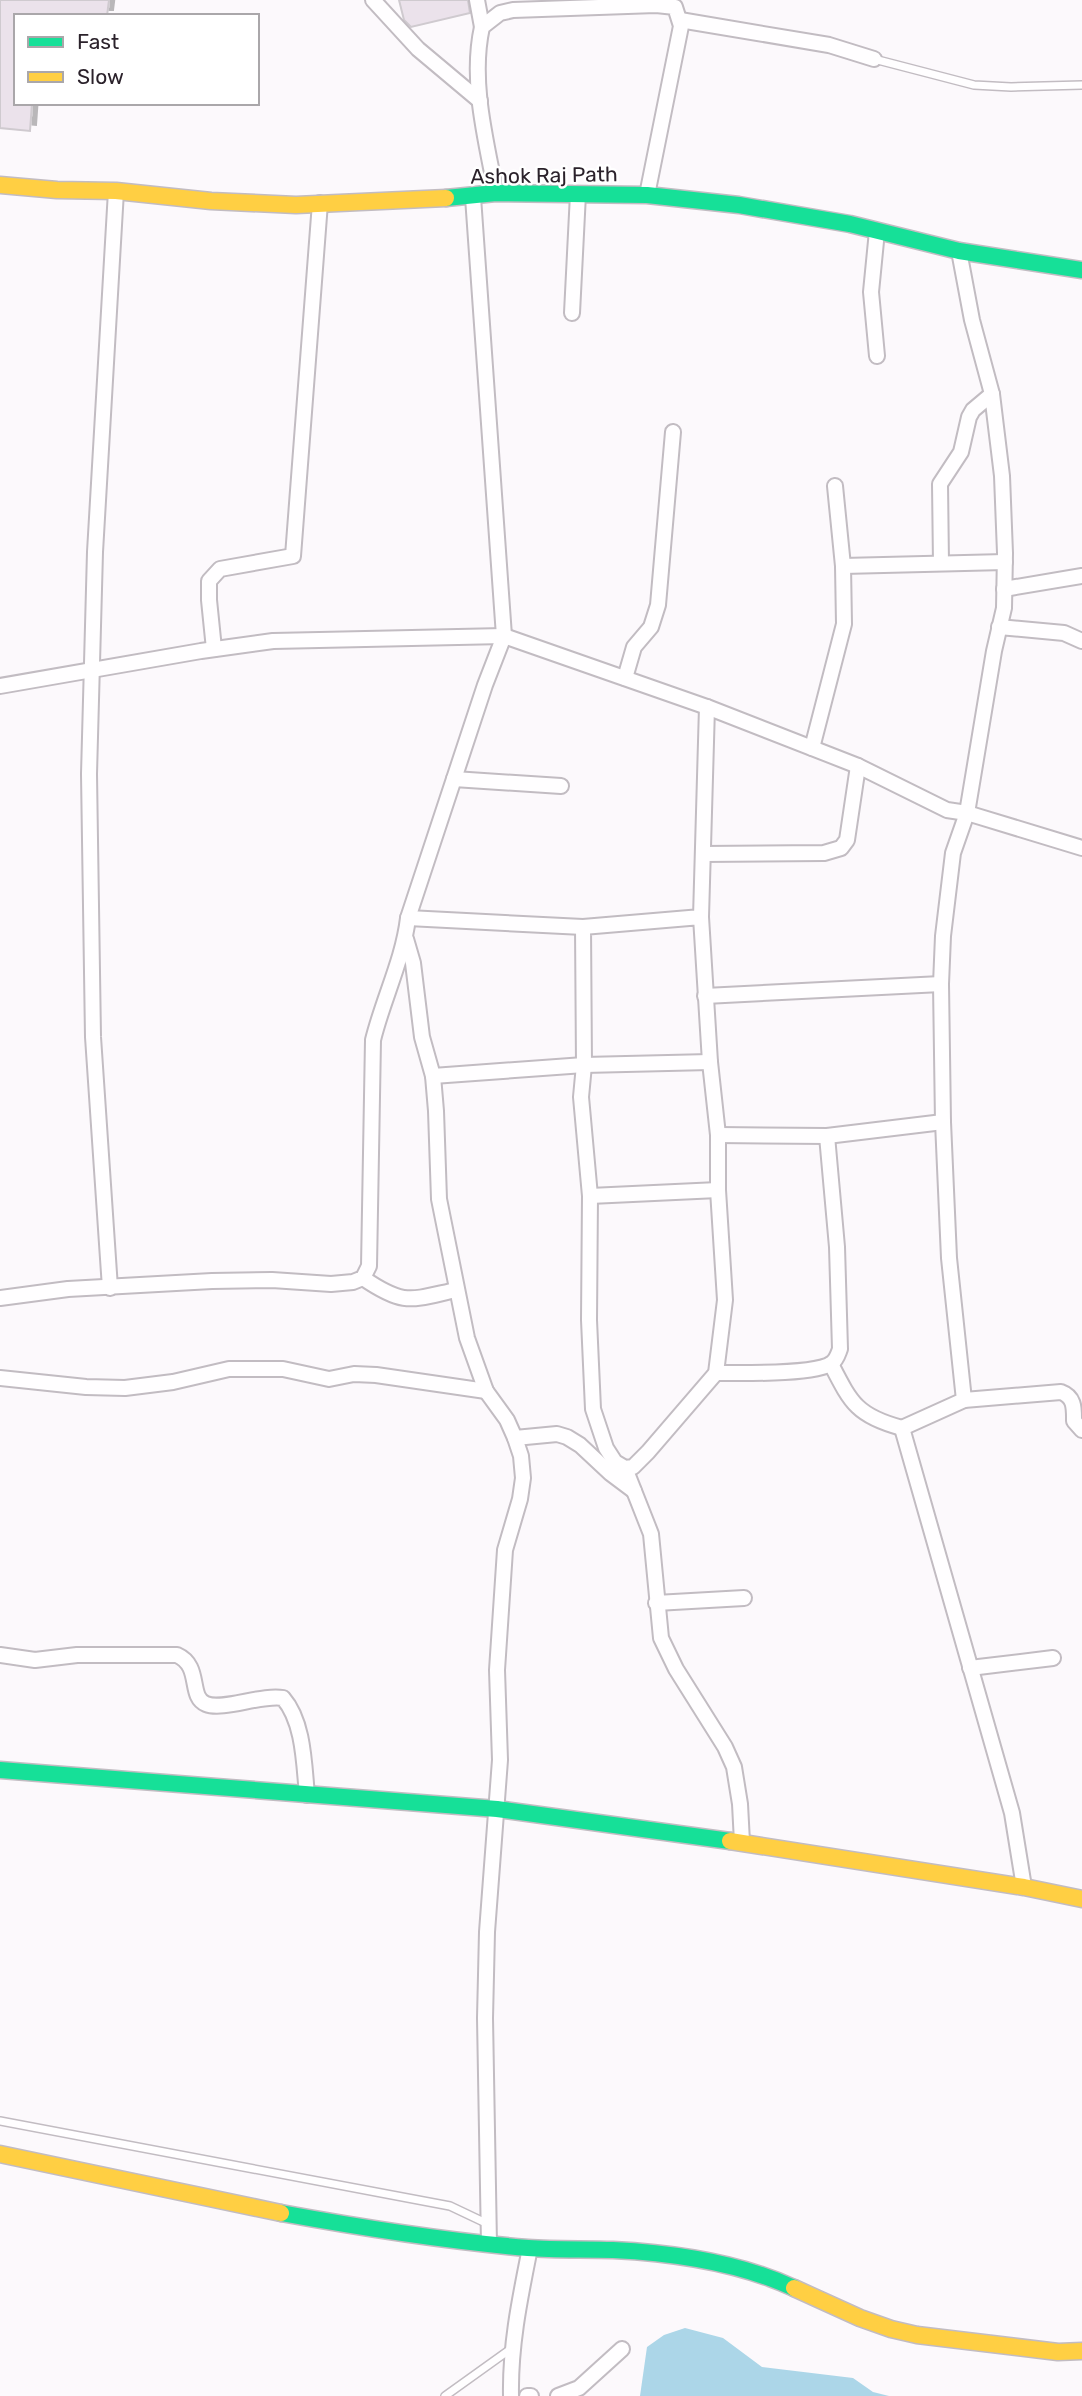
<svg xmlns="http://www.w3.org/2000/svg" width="1082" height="2396" viewBox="0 0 1082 2396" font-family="Rubik,sans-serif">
	<defs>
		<filter id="shadow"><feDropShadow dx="6" dy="-6" stdDeviation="0" flood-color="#0004"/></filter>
	</defs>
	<rect width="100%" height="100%" fill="#fcf9fc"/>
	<polygon fill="#acd6e8" points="685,2328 723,2338 762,2367 853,2378 873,2392 889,2396 640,2396 647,2347 664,2335"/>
	<g fill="#ebe2eb" stroke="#cfcacf" stroke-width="2" filter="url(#shadow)">
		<polygon points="0,0 109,0 107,16 16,16 16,103 32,103 30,131 0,128"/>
		<polygon points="399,0 468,0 470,13 411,27 404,20"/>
	</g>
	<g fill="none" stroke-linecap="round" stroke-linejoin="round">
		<defs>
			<g id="lane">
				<polyline points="874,59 974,85 1011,87 1082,85"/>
				<polyline points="0,2121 450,2206 488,2224"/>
				<polyline points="445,2396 512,2348"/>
			</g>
			<g id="street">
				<polyline points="373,0 418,49 480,101"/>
				<polyline points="477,0 482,27"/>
				<polyline points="680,20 829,45 874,59"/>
				<path d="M496,193C486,140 470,81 482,27L500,13L513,10L656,5L675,7L681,26L647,195"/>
				<polyline points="877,231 871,292 877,356"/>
				<polyline points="959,251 972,320 992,394 1002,476 1005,553 1004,608 994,651 967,813 953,853 943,936 941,984 943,1122 949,1258 964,1400 902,1428 1012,1813 1024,1887"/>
				<polyline points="572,313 578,194"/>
				<polyline points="941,563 940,484 961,452 969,417 973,410 992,394"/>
				<polyline points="843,566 1005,562"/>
				<polyline points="1004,589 1082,576"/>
				<polyline points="999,627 1064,633 1082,641"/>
				<polyline points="214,649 209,600 209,581 220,569 293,556 320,203"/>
				<polyline points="625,678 634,647 651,627 658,605 673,432"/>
				<polyline points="0,686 201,651 273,641 504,636 707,707 858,766 947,810 967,813 1082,848"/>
				<polyline points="812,748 844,624 843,566 835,486"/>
				<polyline points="454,779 561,786"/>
				<polyline points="703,854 824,853 841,848 847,840 858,766"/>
				<polyline points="701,917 583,927 584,1065 581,1097 590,1196 589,1320 593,1409 606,1448 615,1462 625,1468 633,1467 648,1452 716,1373 725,1300 718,1190 718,1135 710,1062 701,917 707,707"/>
				<polyline points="408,918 583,927"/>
				<polyline points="406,939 413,963 422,1037 433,1076 584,1065 710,1062"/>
				<polyline points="705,996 941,984"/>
				<polyline points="433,1076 436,1111 439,1199 467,1338 486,1391 507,1420 515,1438 521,1456 523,1478 520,1499 505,1550 497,1670 500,1760 487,1932 485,2018 489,2244"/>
				<polyline points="718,1135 827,1136 943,1122"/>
				<polyline points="590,1196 718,1190"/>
				<path d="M363,1278C404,1306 410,1300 456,1290"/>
				<polyline points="110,1288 93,1037 89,774 95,552 116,191"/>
				<path d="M0,1298L68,1289L212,1281L272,1280L331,1284L353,1282L363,1278L369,1266L373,1040C383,999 403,960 408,918L485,685L504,636L473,197"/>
				<path d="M831,1364C851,1403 857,1416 902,1428"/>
				<path d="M716,1373C740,1373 816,1375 832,1363C837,1359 838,1354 840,1349L837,1247L827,1136"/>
				<polyline points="0,1378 86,1387 125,1388 173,1382 229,1369 283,1369 329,1379 354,1374 376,1375 486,1391"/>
				<path d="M964,1400L1061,1392C1075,1397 1074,1409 1074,1421L1082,1430"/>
				<polyline points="515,1438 557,1434 567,1437 580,1445 610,1473 634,1491"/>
				<polyline points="625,1468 651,1534 661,1638 676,1669 725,1747 734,1767 740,1804 742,1842"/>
				<polyline points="656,1603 744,1598"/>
				<path d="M0,1655L35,1660L77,1655H177C202,1666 188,1697 206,1704C223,1711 262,1694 283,1698C304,1722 304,1765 307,1795"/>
				<polyline points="970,1668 1053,1658"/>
				<path d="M511,2396C510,2345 520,2298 530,2248"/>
				<polyline points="527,2396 531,2396"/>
				<polyline points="558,2396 579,2388 622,2349"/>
			</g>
			<g id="fast">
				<polyline points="446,198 496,193 647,195 739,205 850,224 959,251 1082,270"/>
				<polyline points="0,1770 497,1809 730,1841"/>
				<path d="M281,2213C363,2228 445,2241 528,2248C556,2250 585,2249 613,2250C674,2253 738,2262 794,2288"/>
			</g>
			<g id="slow">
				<polyline points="0,185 57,190 116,191 211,201 296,205 446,198"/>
				<polyline points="730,1841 1024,1887 1082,1899"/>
				<polyline points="0,2154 281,2213"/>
				<polyline points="794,2288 860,2318 891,2329 917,2335 1058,2352 1082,2351"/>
			</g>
		</defs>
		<use href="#lane" stroke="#c2bcc2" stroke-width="10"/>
		<use href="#street" stroke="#c2bcc2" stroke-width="18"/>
		<use href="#fast" stroke="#c2bcc2" stroke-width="19"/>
		<use href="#slow" stroke="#c2bcc2" stroke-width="19"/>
		<use href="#lane" stroke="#fffeff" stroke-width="7"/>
		<use href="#street" stroke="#fffeff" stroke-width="14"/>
		<use href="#fast" stroke="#16e098" stroke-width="16"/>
		<use href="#slow" stroke="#ffcf43" stroke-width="16"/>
	</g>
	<g text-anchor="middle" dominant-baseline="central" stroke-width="5" stroke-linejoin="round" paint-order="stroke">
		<g font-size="21" fill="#2b222b" stroke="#fff">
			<text transform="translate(544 175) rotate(-1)">Ashok Raj Path</text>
		</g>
	</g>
	<rect x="14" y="14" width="245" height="91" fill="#ffffff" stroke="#aaa7aa" stroke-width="2"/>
	<rect x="28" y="37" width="35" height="10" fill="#16e098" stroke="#aaa7aa" stroke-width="2"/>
	<text x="77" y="49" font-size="21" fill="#2b222b">Fast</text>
	<rect x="28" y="72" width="35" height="10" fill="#ffcf43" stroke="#aaa7aa" stroke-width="2"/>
	<text x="77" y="84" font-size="21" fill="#2b222b">Slow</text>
</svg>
